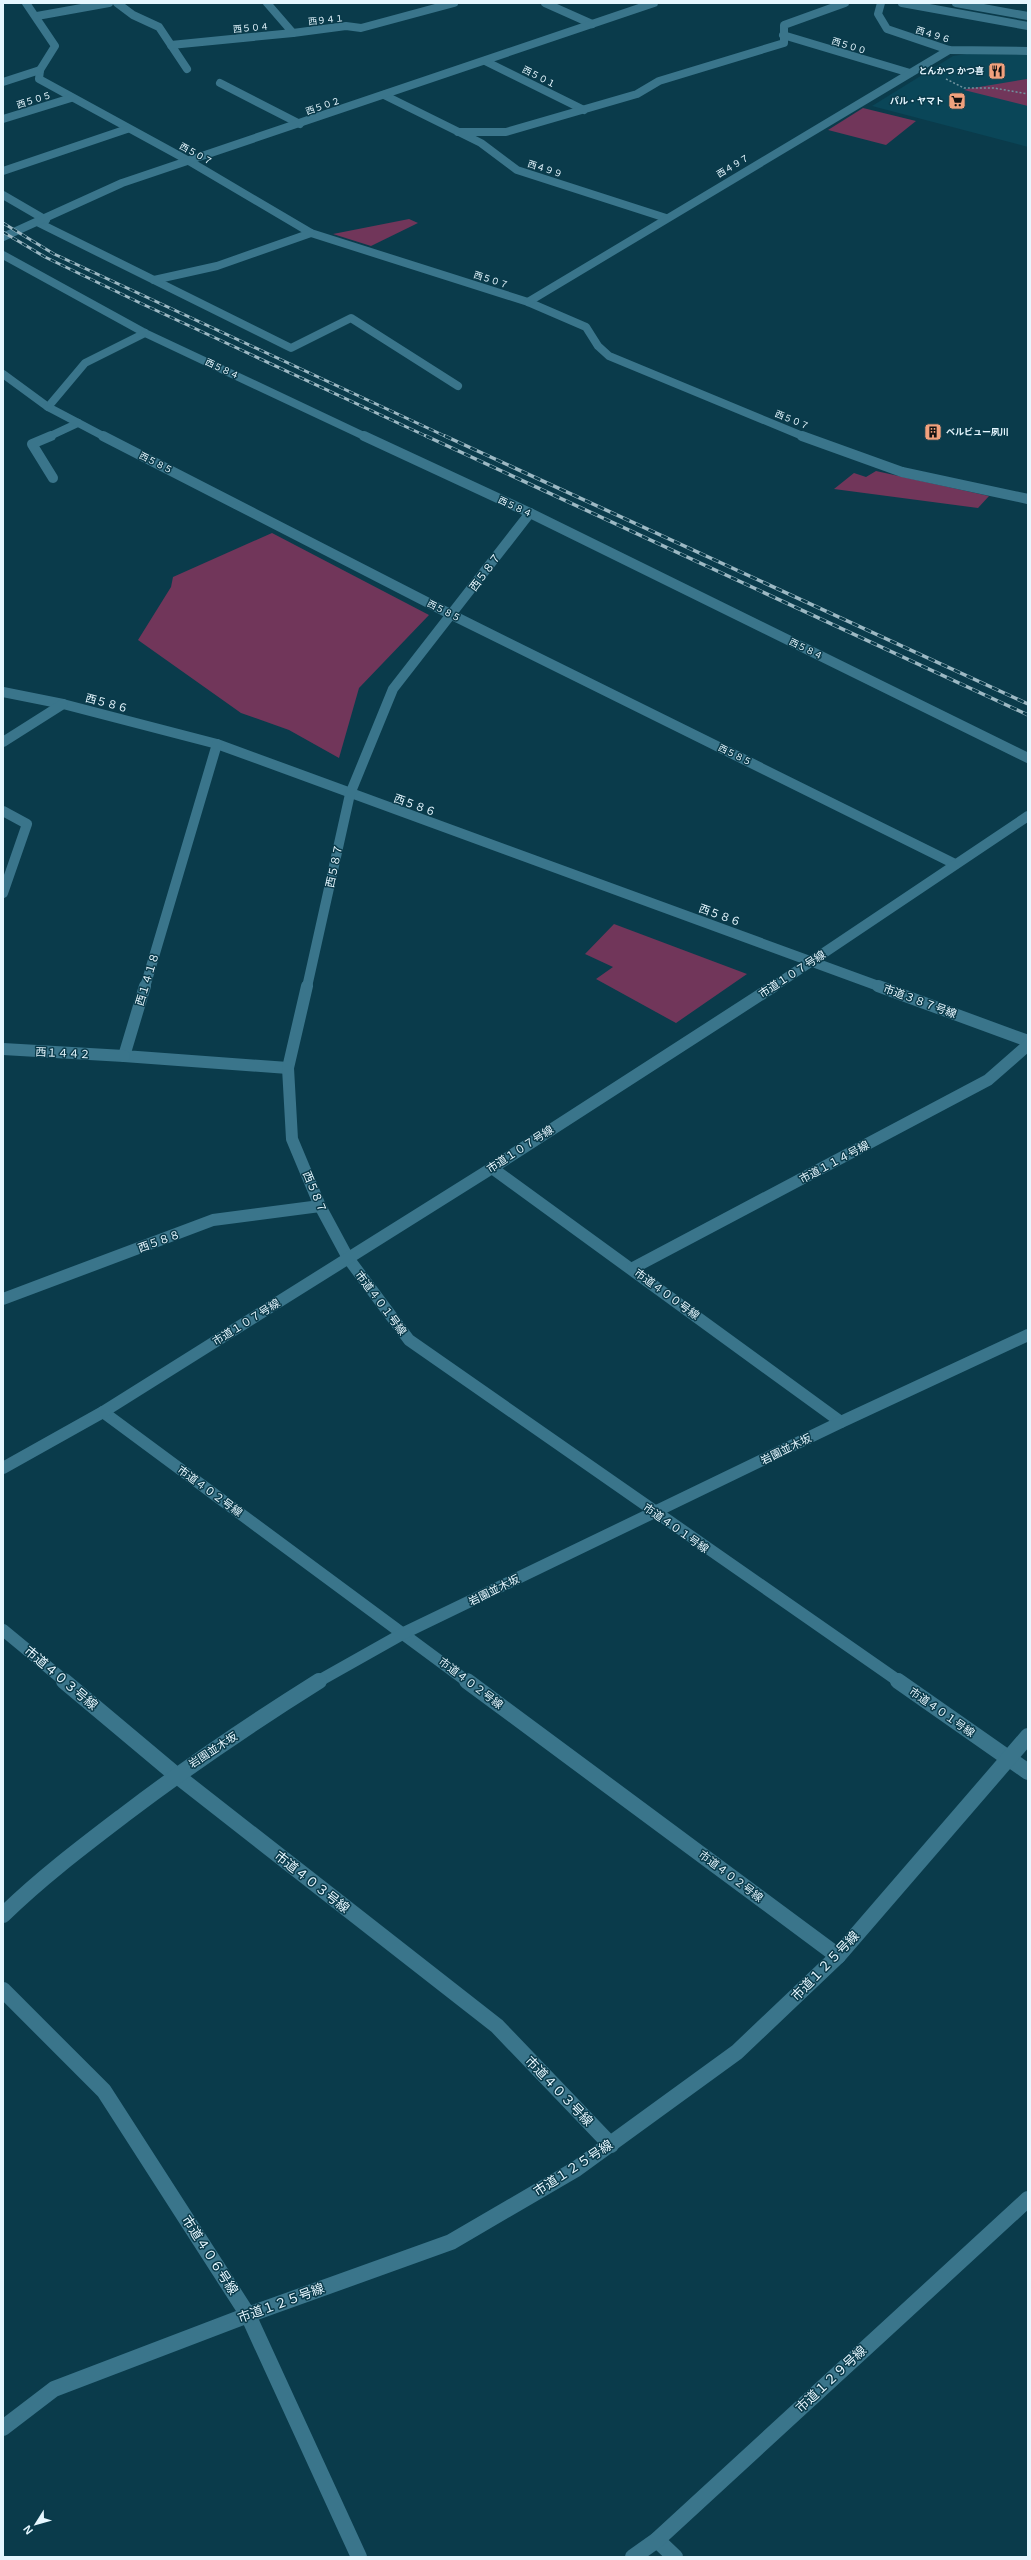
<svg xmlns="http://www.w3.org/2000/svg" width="1031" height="2560" viewBox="0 0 1031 2560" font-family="Helvetica,'Noto Sans JP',sans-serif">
	<rect width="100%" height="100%" fill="#0a3b4b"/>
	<polygon fill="#0a4658" points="966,54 1028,55 1028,147 872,106 953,56"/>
	<g fill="#71365a">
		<polygon points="1027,79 1028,106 964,90 967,89"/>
		<polygon points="863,108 916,121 886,145 828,130"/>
		<polygon points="409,219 418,223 371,246 333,234"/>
		<polygon points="876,471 989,496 978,508 834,489 854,473 866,477"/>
		<polygon points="272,533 429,615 359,688 339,758 289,730 241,713 138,640 171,587 173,577"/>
		<polygon points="614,924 747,974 676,1023 596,979 613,967 585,954"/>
	</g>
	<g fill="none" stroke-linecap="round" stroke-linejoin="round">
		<polyline stroke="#70929e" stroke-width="1.5" stroke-dasharray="2 2" stroke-linecap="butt" points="946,79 964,88 994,88 1028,94"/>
		<g stroke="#3a758b" stroke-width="8">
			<polyline points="26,3 55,46 40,70 39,79 189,161 311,233 528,302 586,327 598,346 609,356 805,437"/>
			<polyline points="117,3 133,15 159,27 187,69"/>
			<polyline points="545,3 592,24"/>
			<polyline points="881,3 878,14 887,29 949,50 1028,51"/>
			<polyline points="902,3 1028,26"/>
			<polyline points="956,3 1028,16"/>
			<polyline points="37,16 109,3"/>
			<polyline points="293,33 346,26 361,28 454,3"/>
			<polyline points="783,35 910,73"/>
			<polyline points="171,45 293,33 267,3"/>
			<polyline points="485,61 584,110"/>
			<polyline points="3,82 40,70"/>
			<polyline points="220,83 300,124"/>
			<polyline points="384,95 481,143 517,170 666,218"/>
			<polyline points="3,119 71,98"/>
			<polyline points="458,132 506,132 637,94 659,81 784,43 784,25 845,3"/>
			<polyline points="3,171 127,129"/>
			<polyline points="3,195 46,220"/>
			<polyline points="39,223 291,348 351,318 458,386"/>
			<polyline points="3,237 122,183 654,3"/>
			<polyline points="3,255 145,333 366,437"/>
			<polyline points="154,280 217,266 311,233"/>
			<polyline points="528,302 949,50"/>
			<polyline points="3,374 48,407"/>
			<polyline points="48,437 78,423"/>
			<polyline points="105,437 48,407 85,363 145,333"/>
		</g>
		<g stroke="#3a758b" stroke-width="10">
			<polyline points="51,436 32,444 53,478"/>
			<polyline points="103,436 452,615 955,864"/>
			<polyline points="364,436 530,513 1028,758"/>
			<polyline points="802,436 902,472 1028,499"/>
			<polyline points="3,692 63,704 217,744 881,987"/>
			<polyline points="3,742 63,704"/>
			<polyline points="3,811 27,824 3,893"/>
			<polyline points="145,987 217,744"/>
			<polyline points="307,987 350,794 393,689 530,513"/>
			<polyline points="773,987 1028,816"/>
		</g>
		<g stroke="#3a758b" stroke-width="12">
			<polyline points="145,986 124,1056 288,1068"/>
			<polyline points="307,986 288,1068 292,1139 320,1206 348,1258 409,1340 900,1682"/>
			<polyline points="878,986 1028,1041"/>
			<polyline points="3,1049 124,1056"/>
			<polyline points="492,1168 841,1422"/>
			<polyline points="633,1268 988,1080 1028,1045"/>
			<polyline points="3,1299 213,1220 320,1206"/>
			<polyline points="103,1412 468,1682"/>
			<polyline points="3,1468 103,1412 492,1168 774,986"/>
			<polyline points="3,1630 66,1682"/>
			<polyline points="317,1682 404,1633 841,1422 1028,1335"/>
		</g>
		<g stroke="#3a758b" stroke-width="16">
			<polyline points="64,1681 176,1775 497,2026 611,2145"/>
			<polyline points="467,1681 838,1956"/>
			<polyline points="898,1681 1028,1772"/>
			<path d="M3,1915C41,1878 82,1847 124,1815C187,1767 252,1723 319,1681"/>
			<polyline points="3,1990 104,2091 248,2315 359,2557"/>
			<polyline points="3,2428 54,2389 248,2315 451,2242 576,2169 737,2052 838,1956 1028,1736"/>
			<polyline points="657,2540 675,2557"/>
			<polyline points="633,2557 657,2540 1028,2199"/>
		</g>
		<defs>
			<g id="rail-far1">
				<polyline points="3,223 54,254 447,437"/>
				<polyline points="3,232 45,257 138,302 428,437"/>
			</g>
			<g id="rail">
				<polyline points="426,436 1028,715"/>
				<polyline points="445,436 1028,704"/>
			</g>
		</defs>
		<use href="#rail-far1" stroke="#9cb8c3" stroke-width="3"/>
		<use href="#rail" stroke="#9cb8c3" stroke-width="3.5"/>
		<use href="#rail-far1" stroke="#0a3b4b" stroke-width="2" stroke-dasharray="5.5" stroke-linecap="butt"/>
		<use href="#rail" stroke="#0a3b4b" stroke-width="2.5" stroke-dasharray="7" stroke-linecap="butt"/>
	</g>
	<defs>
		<symbol id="restaurant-square" viewBox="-11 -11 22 22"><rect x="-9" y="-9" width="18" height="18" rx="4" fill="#f1a17d" stroke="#0a3b4b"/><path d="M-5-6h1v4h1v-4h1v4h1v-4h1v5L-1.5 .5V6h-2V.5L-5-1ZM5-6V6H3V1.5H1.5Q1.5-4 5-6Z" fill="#111"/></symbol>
		<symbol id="supermarket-square" viewBox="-11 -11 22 22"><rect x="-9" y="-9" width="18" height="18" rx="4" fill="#f1a17d" stroke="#0a3b4b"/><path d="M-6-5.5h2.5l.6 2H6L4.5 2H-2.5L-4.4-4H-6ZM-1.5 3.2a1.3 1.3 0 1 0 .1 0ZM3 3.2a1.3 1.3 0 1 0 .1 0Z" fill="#111"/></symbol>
		<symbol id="building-square" viewBox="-11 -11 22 22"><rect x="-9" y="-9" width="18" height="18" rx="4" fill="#f1a17d" stroke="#0a3b4b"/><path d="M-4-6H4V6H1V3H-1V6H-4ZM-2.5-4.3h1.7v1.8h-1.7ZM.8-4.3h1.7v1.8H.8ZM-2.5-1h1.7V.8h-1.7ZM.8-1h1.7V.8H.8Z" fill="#111"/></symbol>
	</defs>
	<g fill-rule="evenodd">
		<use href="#restaurant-square" x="987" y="61" width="20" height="20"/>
		<use href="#supermarket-square" x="947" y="91" width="20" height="20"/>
		<use href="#building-square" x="923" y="422" width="20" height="20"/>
	</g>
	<g text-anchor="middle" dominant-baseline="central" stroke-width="3" stroke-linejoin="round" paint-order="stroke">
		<g font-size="9" fill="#e6f7ff" stroke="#0a3b4b">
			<text transform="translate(326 20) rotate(-6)">西９４１</text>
			<text transform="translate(251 28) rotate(-5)">西５０４</text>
			<text transform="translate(933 35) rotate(17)">西４９６</text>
			<text transform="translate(849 46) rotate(17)">西５００</text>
			<text transform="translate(539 77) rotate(27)">西５０１</text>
			<text transform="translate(34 100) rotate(-17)">西５０５</text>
			<text transform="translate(323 106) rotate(-19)">西５０２</text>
			<text transform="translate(196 154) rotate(29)">西５０７</text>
			<text transform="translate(733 166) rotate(-31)">西４９７</text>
			<text transform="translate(545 169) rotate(18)">西４９９</text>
			<text transform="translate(491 280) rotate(18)">西５０７</text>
			<text transform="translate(222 369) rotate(25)">西５８４</text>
			<text transform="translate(792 420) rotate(22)">西５０７</text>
			<text transform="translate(156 463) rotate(27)">西５８５</text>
			<text transform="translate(515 507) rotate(25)">西５８４</text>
			<text transform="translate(444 611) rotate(27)">西５８５</text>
			<text transform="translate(806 649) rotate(26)">西５８４</text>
			<text transform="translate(735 755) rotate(26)">西５８５</text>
		</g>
		<g font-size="9" font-weight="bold" fill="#e6f7ff" stroke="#0a3b4b" text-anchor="end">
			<text x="984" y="71">とんかつ かつ喜</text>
			<text x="944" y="101">パル・ヤマト</text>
			<text x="946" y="432" text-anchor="start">ベルビュー夙川</text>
		</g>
		<g font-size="11" fill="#e6f7ff" stroke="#0a3b4b">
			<text transform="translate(485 572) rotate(-53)">西５８７</text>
			<text transform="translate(107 703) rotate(15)">西５８６</text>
			<text transform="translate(415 805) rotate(20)">西５８６</text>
			<text transform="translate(334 866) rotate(-78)">西５８７</text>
			<text transform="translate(720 915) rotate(20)">西５８６</text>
			<text transform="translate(792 974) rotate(-33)">市道１０７号線</text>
			<text transform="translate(147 979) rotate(-73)">西１４１８</text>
			<text transform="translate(920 1001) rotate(20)">市道３８７号線</text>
			<text transform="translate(63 1053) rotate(3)">西１４４２</text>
			<text transform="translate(520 1149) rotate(-33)">市道１０７号線</text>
			<text transform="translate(834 1162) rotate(-28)">市道１１４号線</text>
			<text transform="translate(315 1192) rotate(67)">西５８７</text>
			<text transform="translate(159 1241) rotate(-20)">西５８８</text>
			<text transform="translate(667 1294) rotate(36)">市道４００号線</text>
			<text transform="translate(381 1303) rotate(53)">市道４０１号線</text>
			<text transform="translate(246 1322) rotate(-32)">市道１０７号線</text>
			<text transform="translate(786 1449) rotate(-26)">岩園並木坂</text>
			<text transform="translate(210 1491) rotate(36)">市道４０２号線</text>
			<text transform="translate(676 1528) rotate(35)">市道４０１号線</text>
			<text transform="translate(494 1590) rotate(-26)">岩園並木坂</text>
			<text transform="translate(471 1683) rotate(37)">市道４０２号線</text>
			<text transform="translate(942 1712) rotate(35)">市道４０１号線</text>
			<text transform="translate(213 1750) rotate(-33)">岩園並木坂</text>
			<text transform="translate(731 1876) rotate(37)">市道４０２号線</text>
		</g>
		<g font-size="13" fill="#e6f7ff" stroke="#0a3b4b">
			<text transform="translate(61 1678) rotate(40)">市道４０３号線</text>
			<text transform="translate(312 1882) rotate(38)">市道４０３号線</text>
			<text transform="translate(825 1966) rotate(-46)">市道１２５号線</text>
			<text transform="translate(559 2091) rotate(46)">市道４０３号線</text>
			<text transform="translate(573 2168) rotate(-33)">市道１２５号線</text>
			<text transform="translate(210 2255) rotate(57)">市道４０６号線</text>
			<text transform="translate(281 2303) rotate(-20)">市道１２５号線</text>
			<text transform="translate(831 2379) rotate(-43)">市道１２９号線</text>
		</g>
	</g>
	<rect width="1031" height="2560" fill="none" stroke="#e6f7ff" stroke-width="8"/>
	<g transform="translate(36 2524) rotate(233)" stroke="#0a3b4b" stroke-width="3" paint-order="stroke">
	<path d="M0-3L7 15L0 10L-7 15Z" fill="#e6f7ff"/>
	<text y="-6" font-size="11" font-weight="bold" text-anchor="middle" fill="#e6f7ff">N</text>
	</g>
</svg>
